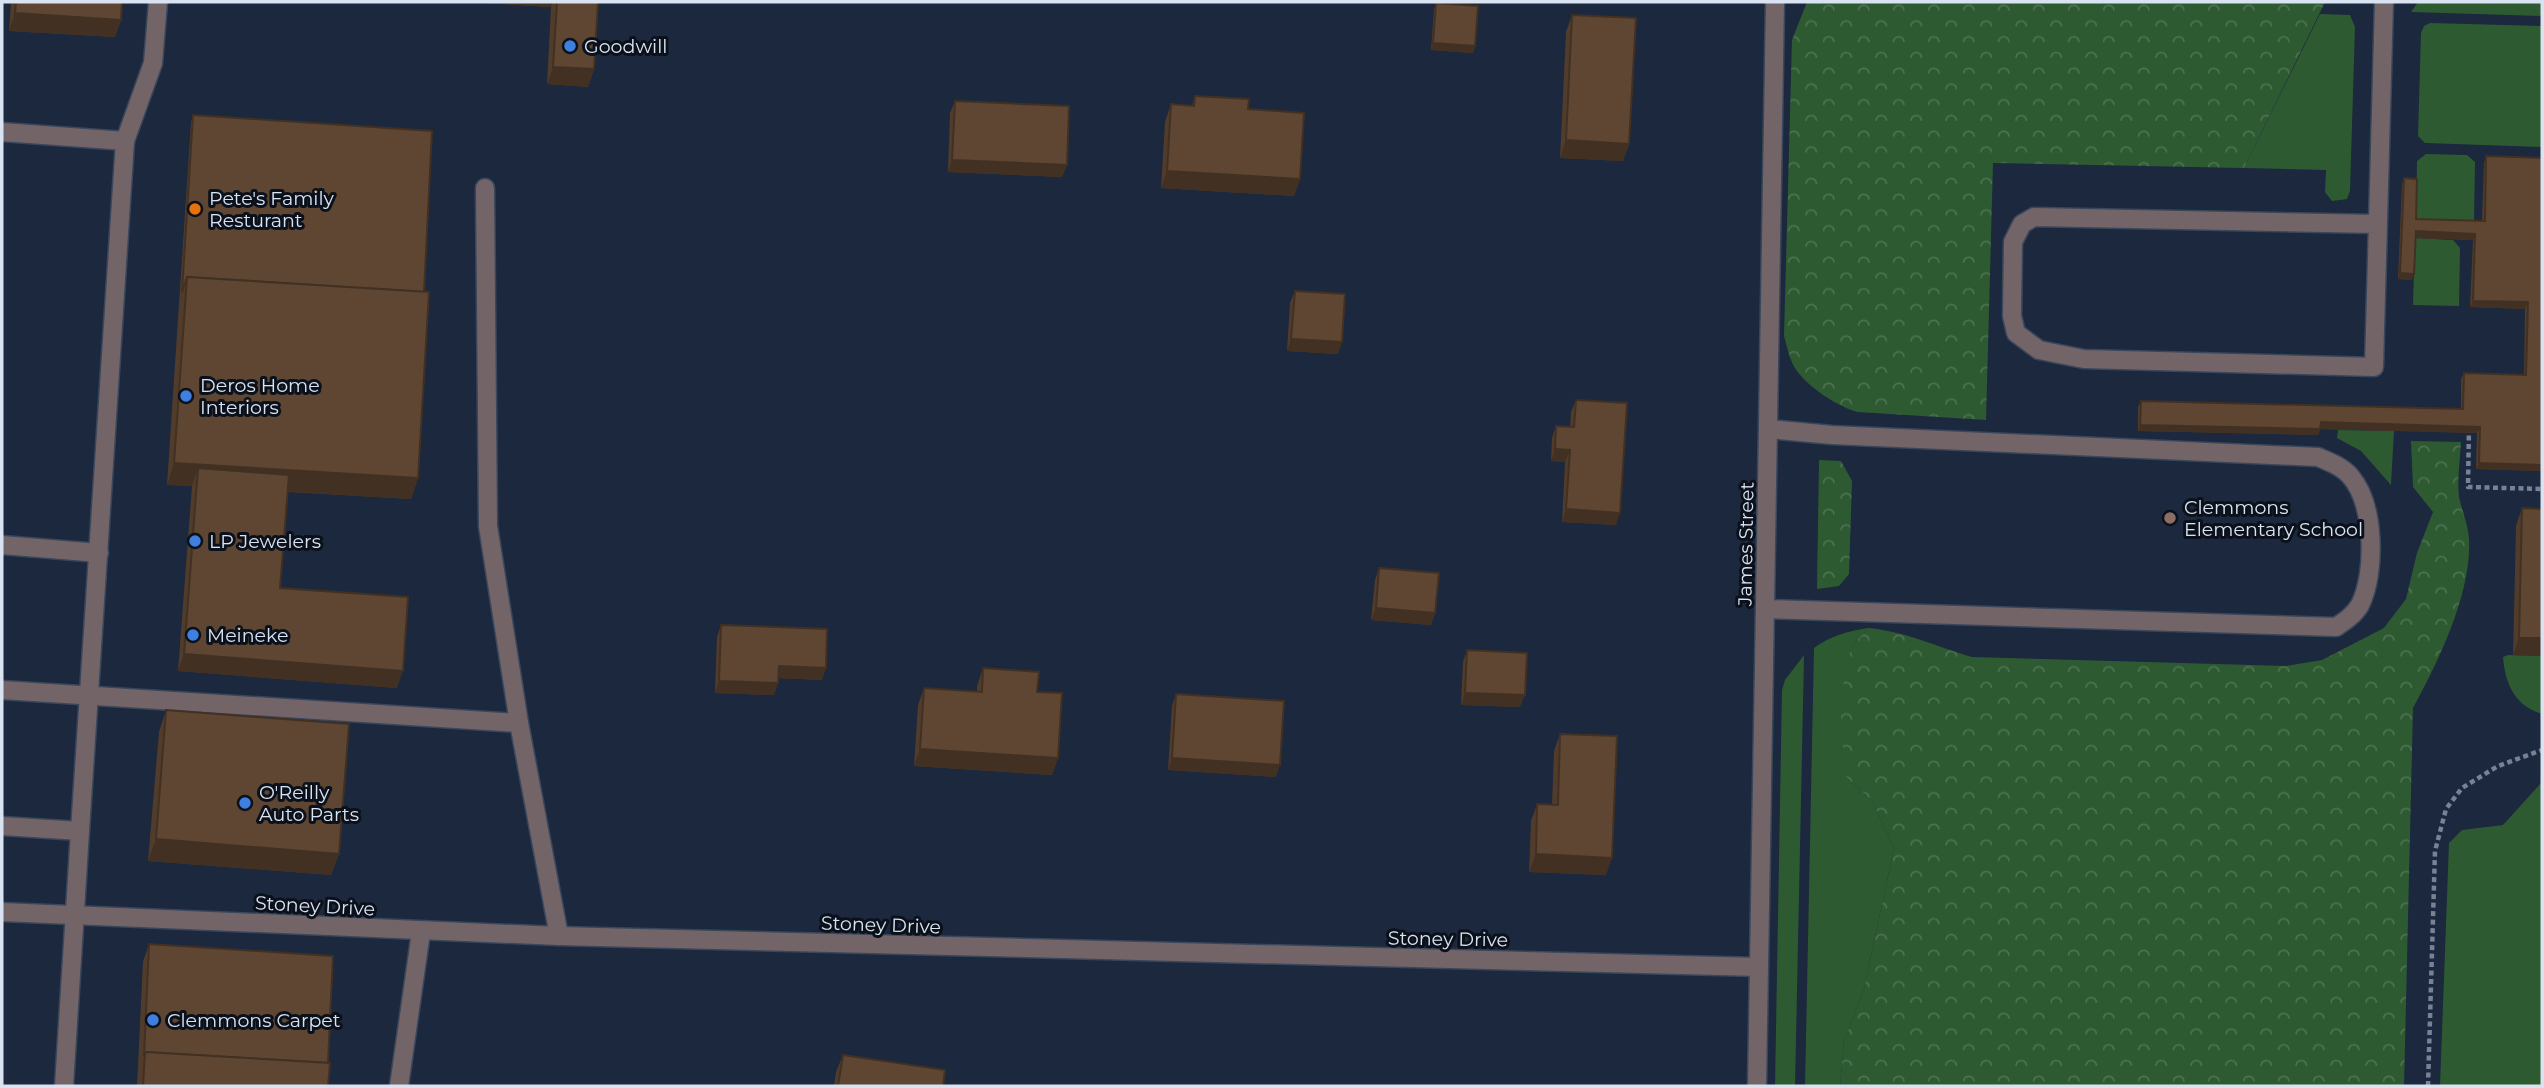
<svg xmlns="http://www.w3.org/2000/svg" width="2544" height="1088" viewBox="0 0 2544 1088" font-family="Montserrat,sans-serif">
	<defs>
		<pattern id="forest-crowns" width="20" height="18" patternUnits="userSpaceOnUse" patternTransform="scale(1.75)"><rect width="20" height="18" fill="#2e5a32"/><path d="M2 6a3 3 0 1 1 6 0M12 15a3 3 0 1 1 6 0" fill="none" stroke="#4c7250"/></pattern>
	</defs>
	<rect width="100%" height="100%" fill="#1b283e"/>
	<g fill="#2e5a32">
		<polygon points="2418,2 2542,2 2542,16 2411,12"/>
		<polygon points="2320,14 2350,15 2355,27 2350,191 2347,199 2332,201 2325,192 2326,170 2244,168"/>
		<polygon points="2430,23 2542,26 2542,147 2425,143 2418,136 2421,33 2424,26"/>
		<polygon points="2426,154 2467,155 2475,162 2474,221 2416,219 2417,161"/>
		<polygon points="2415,238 2453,240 2460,248 2459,306 2413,305"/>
		<polygon points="2338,430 2394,431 2391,485 2361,451 2337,438"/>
		<path d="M1868,628L1851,647L1845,776L1872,801L1894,848L1864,989L1844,1041L1840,1086H1805L1814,648C1830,636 1848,631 1868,628Z"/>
		<polygon points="1804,655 1795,1086 1775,1086 1782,690 1785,680"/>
		<path d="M2508,655L2542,656V714C2515,706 2505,684 2503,657Z"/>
		<polygon points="2542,782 2542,1086 2440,1086 2449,843 2462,830 2503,825"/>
	</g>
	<g fill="url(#forest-crowns)">
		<path d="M1807,2H2325L2244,168L1993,163L1986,420L1858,412C1838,407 1806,386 1795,368C1789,358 1787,346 1784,336L1792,40Z"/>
		<path d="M2411,441L2461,442C2460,460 2457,480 2459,497C2462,511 2468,524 2469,539C2472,593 2438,662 2413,708L2404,1086H1840L1844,1041L1864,989L1894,848L1872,801L1845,776L1840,701L1851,647L1868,628C1908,632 1934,646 1972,657L2286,666L2322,660L2384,628L2406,599L2417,553L2433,512L2413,487Z"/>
		<polygon points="1819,460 1841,461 1852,481 1849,574 1839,586 1817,589"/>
	</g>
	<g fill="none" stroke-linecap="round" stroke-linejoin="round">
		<defs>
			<g id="minor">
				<polyline points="2,132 125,141 80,831 2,826"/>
				<polyline points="125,141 153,63 158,2"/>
				<polyline points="485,188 488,526 519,723"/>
				<polyline points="2377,224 2034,217 2022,224 2013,242 2012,316 2016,333 2039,350 2084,359 2374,367 2384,2"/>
				<polyline points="2,545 99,553"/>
				<path d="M1766,609L2336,627C2345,621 2354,615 2360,605C2376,573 2375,505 2351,477C2343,467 2330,462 2318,457L1832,435L1769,429"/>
				<polyline points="2,690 519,723 559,936"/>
				<polyline points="2,912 559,936 1759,967"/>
				<polyline points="64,1086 80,831"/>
				<polyline points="399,1086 421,932"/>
				<polyline points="1757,1086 1775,2"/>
			</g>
		</defs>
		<use href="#minor" stroke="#3a465b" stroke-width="21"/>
		<g stroke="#778295" stroke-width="4.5" stroke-dasharray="5 3.5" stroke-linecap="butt">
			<polyline points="2469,427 2468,487 2542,489"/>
			<polyline points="2428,1086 2435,851 2446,809 2462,788 2498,766 2542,750"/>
		</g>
		<use href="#minor" stroke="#736468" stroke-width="18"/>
	</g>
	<g fill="#513c2b">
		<polygon points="11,2 122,2 121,20 115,37 9,31"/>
		<polygon points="468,2 598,2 594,69 588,87 547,84 551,7"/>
		<polygon points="1436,3 1475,46 1473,53 1431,50 1434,9"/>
		<polygon points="1572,15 1629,144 1623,161 1560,158 1566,32"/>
		<polygon points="1195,96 1248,109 1300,179 1294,196 1161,188 1165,122 1171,104 1192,106"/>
		<polygon points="955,101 1067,165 1062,177 948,172 950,113"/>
		<polygon points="193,115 424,292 418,478 411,499 288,492 280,588 397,688 178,671 192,486 167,485 191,122"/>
		<polygon points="2486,156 2542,158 2542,471 2476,469 2477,433 2320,429 2318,435 2138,431 2138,407 2141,401 2461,409 2461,379 2464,373 2524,375 2525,309 2470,307 2473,240 2416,238 2412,280 2398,279 2402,184 2404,178 2416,219 2482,221 2484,163"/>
		<polygon points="1295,291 1338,354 1287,351 1290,303"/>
		<polygon points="1576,400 1616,525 1562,522 1565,462 1551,461 1552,438 1556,426 1570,427 1571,412"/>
		<polygon points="2522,508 2542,656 2513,655 2516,526"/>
		<polygon points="1379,568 1435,613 1431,625 1371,620 1375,580"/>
		<polygon points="721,625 822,680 779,678 774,695 715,693 717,637"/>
		<polygon points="1467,650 1520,707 1461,705 1463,662"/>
		<polygon points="983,668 1037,692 1058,758 1052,775 914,766 918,705 924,688 977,691 977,686"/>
		<polygon points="1176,694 1276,777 1168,770 1172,706"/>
		<polygon points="166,710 339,854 331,875 148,861 159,732"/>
		<polygon points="1560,734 1606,875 1529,872 1531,821 1537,804 1552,805 1554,751"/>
		<polygon points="149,944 328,1063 328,1086 137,1086 143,962"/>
		<polygon points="843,1055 943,1086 834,1086 836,1072"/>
	</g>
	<g fill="#423123">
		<polygon points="468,2 553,2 551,7"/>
		<polygon points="15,13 121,20 115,37 9,31"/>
		<polygon points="1433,43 1475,46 1473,53 1431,50"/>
		<polygon points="553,67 594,69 588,87 547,84"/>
		<polygon points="1566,140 1629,144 1623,161 1560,158"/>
		<polygon points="952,160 1067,165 1062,177 948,172"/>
		<polygon points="1167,171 1300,179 1294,196 1161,188"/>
		<polygon points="2416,231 2475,234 2473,240 2414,238"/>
		<polygon points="2400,273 2414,274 2412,280 2398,279"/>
		<polygon points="2473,301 2528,302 2525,309 2470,307"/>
		<polygon points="1291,339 1342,342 1338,354 1287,351"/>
		<polygon points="2321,422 2480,427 2477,433 2319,429"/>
		<polygon points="2140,425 2320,429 2318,435 2138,431"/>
		<polygon points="1555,449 1570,450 1565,462 1551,461"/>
		<polygon points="174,463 418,478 411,499 197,486 198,468 192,486 167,485"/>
		<polygon points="2479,463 2542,465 2542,471 2476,469"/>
		<polygon points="1566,509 1620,513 1616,525 1562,522"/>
		<polygon points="1376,608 1435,613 1431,625 1371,620"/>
		<polygon points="2519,638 2542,638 2542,656 2513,655"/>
		<polygon points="184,654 403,671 397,688 178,671"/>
		<polygon points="779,666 826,668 822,680 775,678"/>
		<polygon points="719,681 778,683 774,695 715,693"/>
		<polygon points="1465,693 1525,695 1520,707 1461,705"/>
		<polygon points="920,749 1058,758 1052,775 914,766"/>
		<polygon points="1172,758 1280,765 1276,777 1168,770"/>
		<polygon points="156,839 339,854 331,875 148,861"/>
		<polygon points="1536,854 1612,858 1606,875 1529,872"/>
	</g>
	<g fill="#5e4632" stroke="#423123" stroke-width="2">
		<polygon points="16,2 122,2 121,20 15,13"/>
		<polygon points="557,2 598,2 594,69 553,67"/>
		<polygon points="1436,3 1478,6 1475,46 1433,43"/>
		<polygon points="1572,15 1636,18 1629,144 1566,140"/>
		<polygon points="1195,96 1249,99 1248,109 1304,113 1300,179 1167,171 1171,104 1194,106"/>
		<polygon points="955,101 1069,106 1067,165 952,160"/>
		<polygon points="193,115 432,131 424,292 187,277 182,292"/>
		<polygon points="2486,156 2542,158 2542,465 2479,463 2480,427 2321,422 2320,429 2140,425 2141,401 2463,409 2464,373 2526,375 2528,302 2473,301 2475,234 2416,231 2414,274 2400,273 2404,178 2417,179 2416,219 2485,221"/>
		<polygon points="187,277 429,292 418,478 174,463"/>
		<polygon points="1295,291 1345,294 1342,342 1291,339"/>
		<polygon points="1576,400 1627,403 1620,513 1566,509 1570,450 1555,449 1556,426 1574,427"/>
		<polygon points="198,468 289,475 280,588 408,597 403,671 184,654"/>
		<polygon points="2522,508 2542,509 2542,638 2519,638"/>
		<polygon points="1379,568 1439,573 1435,613 1376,608"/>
		<polygon points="721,625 827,629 826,668 779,666 778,683 719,681"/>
		<polygon points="1467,650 1527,653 1525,695 1465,693"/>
		<polygon points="983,668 1039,672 1037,692 1062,693 1058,758 920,749 924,688 982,692"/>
		<polygon points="1176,694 1284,701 1280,765 1172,758"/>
		<polygon points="166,710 349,724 339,854 156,839"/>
		<polygon points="1560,734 1617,736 1612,858 1536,854 1537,804 1558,805"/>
		<polygon points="149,944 333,956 328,1063 145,1052 144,1056"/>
		<polygon points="145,1052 330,1063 328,1086 143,1086"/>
		<polygon points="843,1055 945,1070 943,1086 838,1086"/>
	</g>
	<g fill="#3f7fe0" stroke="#0b111b" stroke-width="2.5">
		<circle cx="570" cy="46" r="7"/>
		<circle cx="186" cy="396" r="7"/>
		<circle cx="195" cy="541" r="7"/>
		<circle cx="193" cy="635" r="7"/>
		<circle cx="245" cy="803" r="7"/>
		<circle cx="153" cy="1020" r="7"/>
	</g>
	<circle fill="#e8710a" stroke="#0b111b" stroke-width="2.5" cx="195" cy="209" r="7"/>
	<circle fill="#8d6e63" stroke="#0b111b" stroke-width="2.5" cx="2170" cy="518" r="7"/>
	<g text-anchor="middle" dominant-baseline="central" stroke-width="6" stroke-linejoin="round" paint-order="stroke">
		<g font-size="19" fill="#dae3f2" stroke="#0b111b" text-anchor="start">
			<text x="584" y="46">Goodwill</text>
			<text x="209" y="198">Pete's Family<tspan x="209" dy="22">Resturant</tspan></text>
			<text x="200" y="385">Deros Home<tspan x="200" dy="22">Interiors</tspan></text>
			<text x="2184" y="507">Clemmons<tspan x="2184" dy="22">Elementary School</tspan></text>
			<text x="209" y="541">LP Jewelers</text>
			<text x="207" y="635">Meineke</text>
			<text x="259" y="792">O'Reilly<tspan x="259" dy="22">Auto Parts</tspan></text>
			<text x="167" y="1020">Clemmons Carpet</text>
		</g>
		<g font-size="19" fill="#dae3f2" stroke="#0b111b">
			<text transform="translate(1746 544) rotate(-89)">James Street</text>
			<text transform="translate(315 906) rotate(3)">Stoney Drive</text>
			<text transform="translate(881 925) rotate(2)">Stoney Drive</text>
			<text transform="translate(1448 939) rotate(1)">Stoney Drive</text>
		</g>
	</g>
	<rect width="2544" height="1088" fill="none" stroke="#dae3f2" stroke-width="7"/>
</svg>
